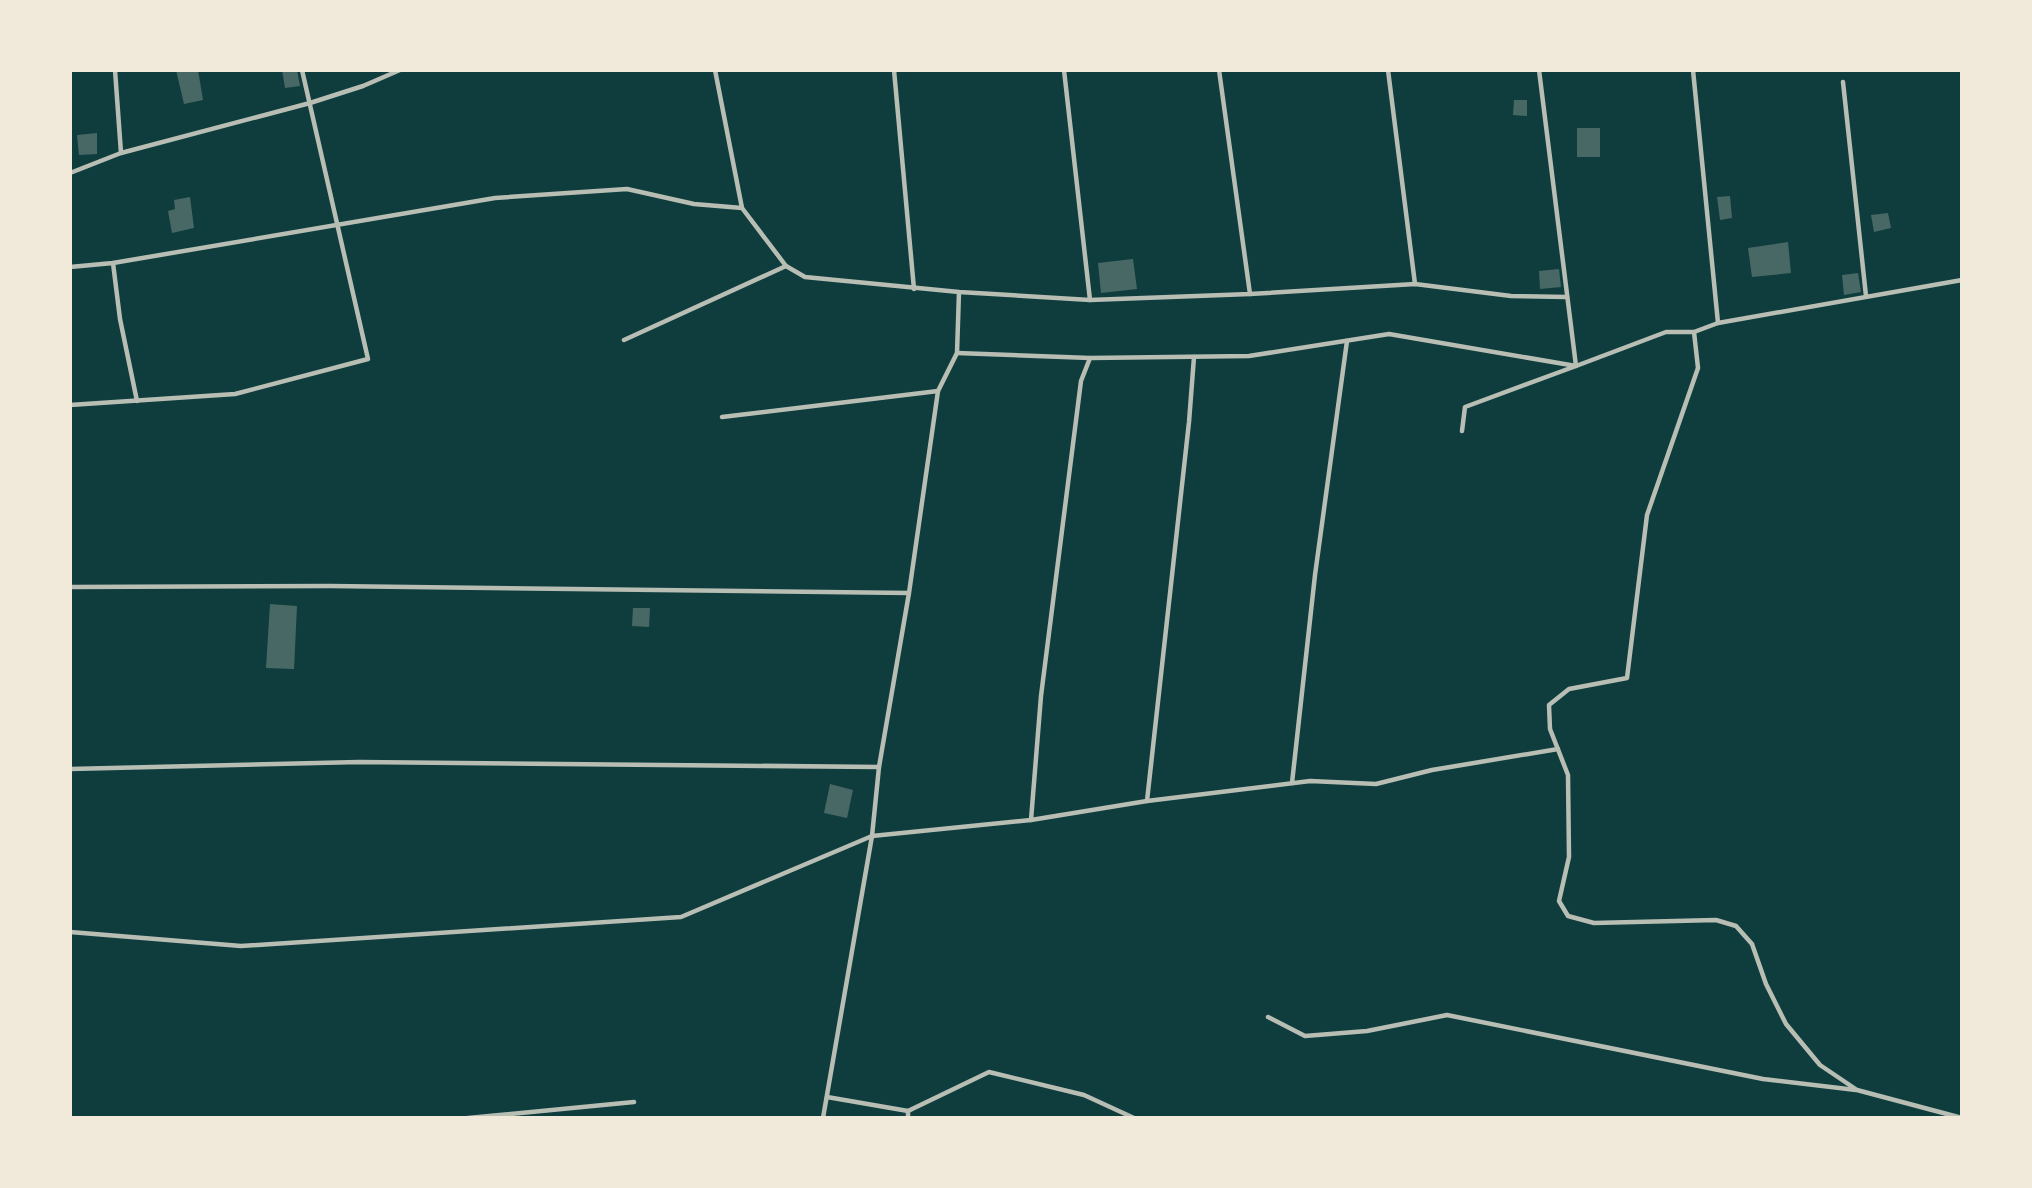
<svg xmlns="http://www.w3.org/2000/svg" width="2032" height="1188" viewBox="0 0 2032 1188" font-family="Lato,sans-serif">
	<rect width="100%" height="100%" fill="#0f3d3e"/>
	<g fill="#486865">
		<polygon points="176,70 198,70 203,100 184,104"/>
		<polygon points="282,70 297,70 300,86 285,88"/>
		<polygon points="1514,100 1527,100 1527,116 1513,115"/>
		<rect x="1577" y="128" width="23" height="29"/>
		<polygon points="97,133 97,154 79,155 77,135"/>
		<polygon points="1730,196 1732,218 1720,220 1717,197"/>
		<polygon points="190,197 194,228 172,233 168,211 175,209 174,200"/>
		<polygon points="1888,213 1891,228 1874,232 1871,215"/>
		<polygon points="1788,242 1791,273 1752,277 1748,248"/>
		<polygon points="1133,259 1137,289 1101,293 1098,263"/>
		<polygon points="1559,269 1561,287 1540,289 1539,271"/>
		<polygon points="1858,273 1861,292 1844,295 1842,275"/>
		<polygon points="270,604 297,606 294,669 266,668"/>
		<polygon points="633,608 650,608 649,627 632,626"/>
		<polygon points="830,784 853,790 847,818 824,813"/>
	</g>
	<g fill="none" stroke-linecap="round" stroke-linejoin="round">
		<g stroke="#b8beb3" stroke-width="4.5">
			<polyline points="115,70 121,153"/>
			<polyline points="715,70 742,208"/>
			<polyline points="894,70 914,289"/>
			<polyline points="1064,70 1090,300"/>
			<polyline points="1219,70 1250,294"/>
			<polyline points="1388,70 1415,284"/>
			<polyline points="1539,70 1576,366 1666,332 1694,332 1718,323 1962,280"/>
			<polyline points="1693,70 1718,323"/>
			<polyline points="1843,82 1866,296"/>
			<polyline points="70,173 121,153 310,103 363,86 400,70"/>
			<polyline points="113,263 120,319 137,401"/>
			<polyline points="70,267 113,263 495,198 627,189 694,204 742,208 786,266 805,277 959,292 1090,300 1250,294 1415,284 1511,296 1567,297"/>
			<polyline points="1694,332 1698,368 1647,515 1627,678 1569,689 1549,705 1550,729 1568,775 1569,857 1559,901 1568,916 1594,923 1716,920 1736,926 1752,944 1766,984 1786,1024 1820,1065 1857,1090 1962,1118"/>
			<polyline points="624,340 786,266"/>
			<polyline points="957,353 1090,358 1249,356 1389,334 1576,366 1465,407 1462,431"/>
			<polyline points="70,405 235,394 368,359 302,70"/>
			<polyline points="722,417 938,391"/>
			<polyline points="70,587 330,586 909,593"/>
			<polyline points="70,769 359,762 879,767"/>
			<polyline points="1292,783 1315,575 1347,341"/>
			<polyline points="1147,801 1189,422 1194,357"/>
			<polyline points="1031,820 1041,696 1081,381 1090,358"/>
			<polyline points="70,932 241,946 681,917 872,836 1031,820 1147,801 1310,781 1376,784 1432,770 1558,749"/>
			<polyline points="1268,1017 1305,1036 1367,1031 1447,1015 1763,1079 1856,1090"/>
			<polyline points="827,1097 908,1111 908,1118"/>
			<polyline points="908,1111 989,1072 1084,1095 1134,1118"/>
			<polyline points="468,1118 634,1102"/>
			<polyline points="823,1118 872,836 879,767 909,593 938,391 957,353 959,292"/>
		</g>
	</g>
	<rect width="2032" height="1188" fill="none" stroke="#f1e9da" stroke-width="144"/>
</svg>
